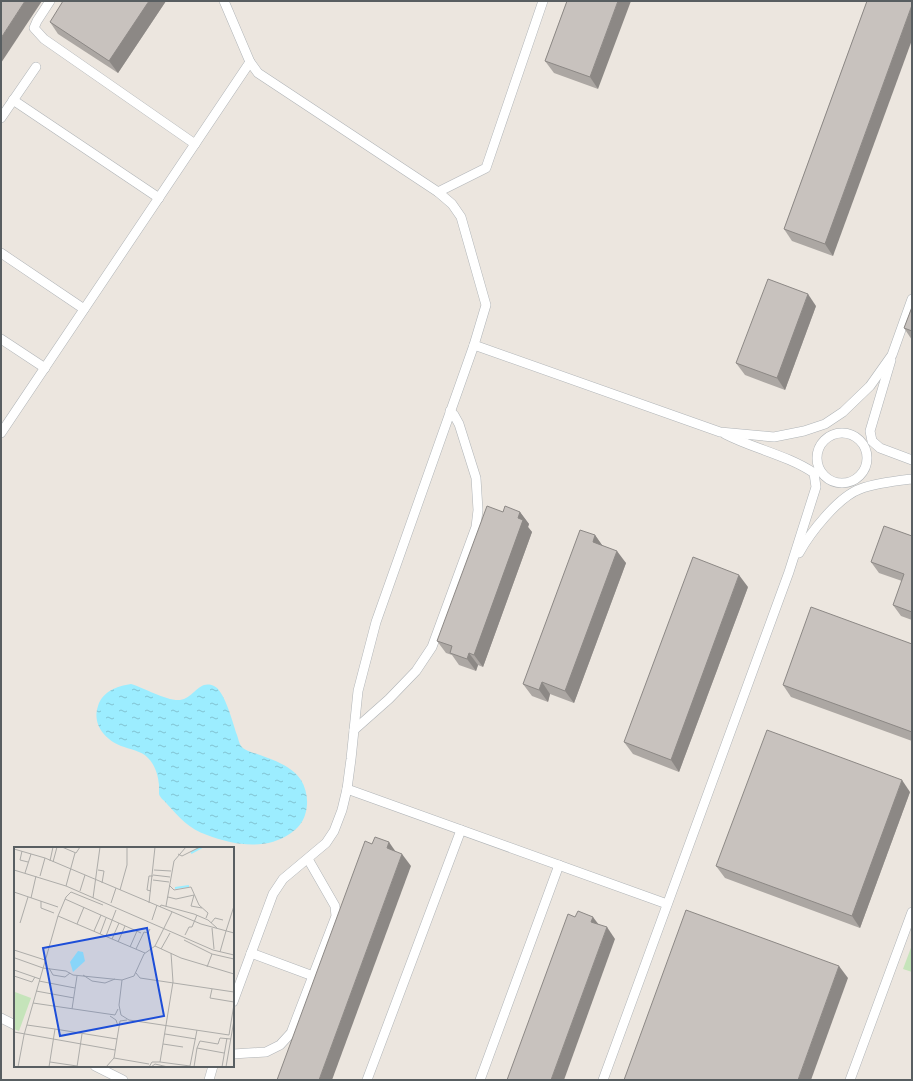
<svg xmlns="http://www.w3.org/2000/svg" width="913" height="1081" viewBox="0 0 913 1081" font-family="Helvetica,sans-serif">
	<defs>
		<pattern id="water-ripples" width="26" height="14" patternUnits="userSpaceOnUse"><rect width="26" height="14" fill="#9cedff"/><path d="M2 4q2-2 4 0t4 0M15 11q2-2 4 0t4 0" fill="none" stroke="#82c3d2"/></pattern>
	</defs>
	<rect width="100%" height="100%" fill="#ece6df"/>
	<polygon fill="#c5e4ba" points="912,945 912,972 903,969"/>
	<path fill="url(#water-ripples)" d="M131,684C145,688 166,701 180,700C194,698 199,679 214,686C225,691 233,724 237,735C238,738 239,743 241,746C245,751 254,753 260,755C274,760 293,767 301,780C307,790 309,803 305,815C303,822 297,829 291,833C266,851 233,845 207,835C189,829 179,817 167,804C165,801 160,798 159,794C159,792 159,788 159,785C158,775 155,765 148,758C142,751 129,749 121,746C104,739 92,724 98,706C103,691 117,686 131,684Z"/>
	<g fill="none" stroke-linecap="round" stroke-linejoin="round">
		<defs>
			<g id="service">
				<polyline points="50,1 37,21 34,28 44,39 195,144"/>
				<polyline points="224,1 250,62 258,73 438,192 452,204 461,217 486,305 474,345 720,432 774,437 804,431 825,424 843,412 870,386 892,355 912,299"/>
				<polyline points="13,100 159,198"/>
				<polyline points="1,118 36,67"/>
				<polyline points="438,192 486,168 543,1"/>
				<polyline points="1,253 84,309"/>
				<polyline points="1,339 45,368"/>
				<polyline points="891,360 870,431 872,441 880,448 912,460"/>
				<circle cx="842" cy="458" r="25"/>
				<polyline points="1,433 250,62"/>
				<path d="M799,553C810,533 838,497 860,489C876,483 895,481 912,479"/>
				<polyline points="354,730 389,699 416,671 432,647 476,527 478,510 476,478 459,424 454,415 450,411"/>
				<polyline points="347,789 667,904"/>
				<polyline points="251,953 313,976"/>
				<polyline points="233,1002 273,894 283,879 326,843 334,831 342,810 347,789 351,759 358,691 376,622 474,345"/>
				<polyline points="1,1018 15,1025"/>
				<polyline points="233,1054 266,1052 280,1045 291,1033 336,916 335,906 308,859"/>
				<polyline points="95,1066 123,1080"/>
				<polyline points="209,1080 213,1066"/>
				<polyline points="367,1080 461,830"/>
				<polyline points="480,1080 559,865"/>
				<path d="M603,1080L789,572L816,487L814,473C787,455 754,449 725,434"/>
				<polyline points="850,1080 912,912"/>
			</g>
		</defs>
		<use href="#service" stroke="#b0b4b7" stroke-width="10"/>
		<use href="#service" stroke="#fff" stroke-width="9"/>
	</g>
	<g fill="#aca7a3">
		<polygon points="166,1 118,73 58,34 50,22"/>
		<polygon points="567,1 598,89 554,73 545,61"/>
		<polygon points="867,1 833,256 792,241 784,229"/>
		<polygon points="816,306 785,390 745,375 736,363"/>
		<polygon points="912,307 912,340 904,328"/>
		<polygon points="503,512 520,512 529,524 528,527 532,532 483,667 478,665 476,671 459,665 452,655 446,653 437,641"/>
		<polygon points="595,535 602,545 626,563 574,703 550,694 548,702 532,696 523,684"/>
		<polygon points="912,535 912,620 901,616 893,605 902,581 879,573 871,562"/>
		<polygon points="748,587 679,772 633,754 624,742"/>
		<polygon points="912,644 912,741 791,697 783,685"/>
		<polygon points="910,792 860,928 725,878 716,866"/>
	</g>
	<g fill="#8c8885">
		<polygon points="25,1 42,1 1,63 1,38"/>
		<polygon points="149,1 166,1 118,73 109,61"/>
		<polygon points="618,1 631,1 598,89 590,77"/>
		<polygon points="912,5 912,40 833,256 825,244"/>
		<polygon points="808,294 816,306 785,390 777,378"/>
		<polygon points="520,512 529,524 528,527 532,532 483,667 474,655"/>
		<polygon points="595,535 604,548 593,542"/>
		<polygon points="617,551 626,563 574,703 565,691"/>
		<polygon points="739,575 748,587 679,772 671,760"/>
		<polygon points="469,653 478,665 476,671 467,659"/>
		<polygon points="542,682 550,694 548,702 539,690"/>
		<polygon points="902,780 910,792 860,928 852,916"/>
		<polygon points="389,842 398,855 387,848"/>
		<polygon points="402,854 411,866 332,1080 319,1080"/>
		<polygon points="593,917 602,929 591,922"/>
		<polygon points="607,927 615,939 564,1080 551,1080"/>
		<polygon points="839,966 848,978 811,1080 798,1080"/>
	</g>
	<g fill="#c8c2be" stroke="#8c8885">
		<polygon points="1,1 25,1 1,38"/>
		<polygon points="63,1 149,1 109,61 50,22"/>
		<polygon points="567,1 618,1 590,77 545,61"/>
		<polygon points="867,1 912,1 912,5 825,244 784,229"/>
		<polygon points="768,279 808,294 777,378 736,363"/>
		<polygon points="912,307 912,331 904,328"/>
		<polygon points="487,506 503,512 505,506 520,512 518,518 523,520 474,655 469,653 467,659 450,653 452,646 437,641"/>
		<polygon points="884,526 912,536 912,535 912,612 893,605 904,574 871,562"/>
		<polygon points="580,530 595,535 593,542 617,551 565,691 542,682 539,690 523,684"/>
		<polygon points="693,557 739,575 671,760 624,742"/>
		<polygon points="811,607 912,644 912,732 783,685"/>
		<polygon points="767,730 902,780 852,916 716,866"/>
		<polygon points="375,837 389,842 387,848 402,854 319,1080 277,1080 365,841 372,844"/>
		<polygon points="686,910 839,966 798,1080 624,1080"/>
		<polygon points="578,911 593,917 591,922 607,927 551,1080 507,1080 568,914 575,917"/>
	</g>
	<g transform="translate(14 847)">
		<rect width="220" height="220" fill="#ece6df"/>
		<path d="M1,145L17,151L5,184L0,182Z" fill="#c5e4ba"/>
		<path d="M64,104L69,105L71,114L59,125L56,115Z" fill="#9cedff"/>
		<path fill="none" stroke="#9cedff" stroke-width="2" d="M177,6L188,0M161,41L175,39"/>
		<path fill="none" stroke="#adaca9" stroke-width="1" d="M48,0L62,6L66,0M0,2L31,11L187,77L220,86M8,4L6,13L14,15M164,7L168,9L186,0M36,14L39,0M39,15L43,0M0,23L52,39L199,103L220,108M84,23L90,24L88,36M140,23L157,24M11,26L17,7M139,28L156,30M26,29L31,11M139,33L155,35M155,38L160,43L177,40L185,58L194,66L192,71M52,39L61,6M106,43L113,18V0M66,44L71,28M137,44L133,43L135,29H139M0,45L44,60M154,50L162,52L180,48L177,59L188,61M17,51L22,29M79,51L86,0M51,52L127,86M27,54V61L40,66M97,56L102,41M135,56L141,0M152,59L160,14L172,0M146,60L147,58L180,67L194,73L203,81M44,69L52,50L57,45L89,58M138,73L143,58M6,76L14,50M197,76L201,71L209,73M63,77L70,60M198,81L200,102M80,84L87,68M212,84L220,59M86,87L92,71M171,88L175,80H178L183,68M92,89L102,63M98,92L105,76M170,93L198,107L220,112M104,95L111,79M141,99L158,65M116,100L123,84M122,102L130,85L134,86L136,82M147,102L156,86M0,103L31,113M206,105L212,84M157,106L159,135L146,215L176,219L183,183M1,111L29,121L52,124L59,128L108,133M193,120L198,107M35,121L39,128L51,130L56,126M0,123L26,132M122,126L126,131L220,145M220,127L167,111L141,99L130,107L120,129L108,133L105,158L107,168L115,173L215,188L220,157M69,128L78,134L91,136L101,132M0,129L18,135L21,130M25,134L61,141M198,142L196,151L220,155M22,144L60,151M19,156L101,168L104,162M58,162L63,129M96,169L102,173L104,179M13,178L41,182M0,185L101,203M151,187L182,192M103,192L100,211L135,217M149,197L169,200M183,201L186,194L204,197L206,191L217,192M36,215L63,219M4,220L10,188L44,69L131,106M35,220L41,182L103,192L106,174L113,173M63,220L68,187M92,220L100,211M135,220L138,215H146M137,220L141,217L154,220M180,220L183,201L210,206M208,220L213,191M212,220L220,173"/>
		<path fill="#1d4ed8" fill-opacity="0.15" stroke="#1d4ed8" stroke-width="2" d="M133,81L150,169L46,189L29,101Z"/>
		<rect width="220" height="220" fill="none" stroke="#585e61" stroke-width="2"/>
	</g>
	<rect width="913" height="1081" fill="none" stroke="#585e61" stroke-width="4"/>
</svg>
